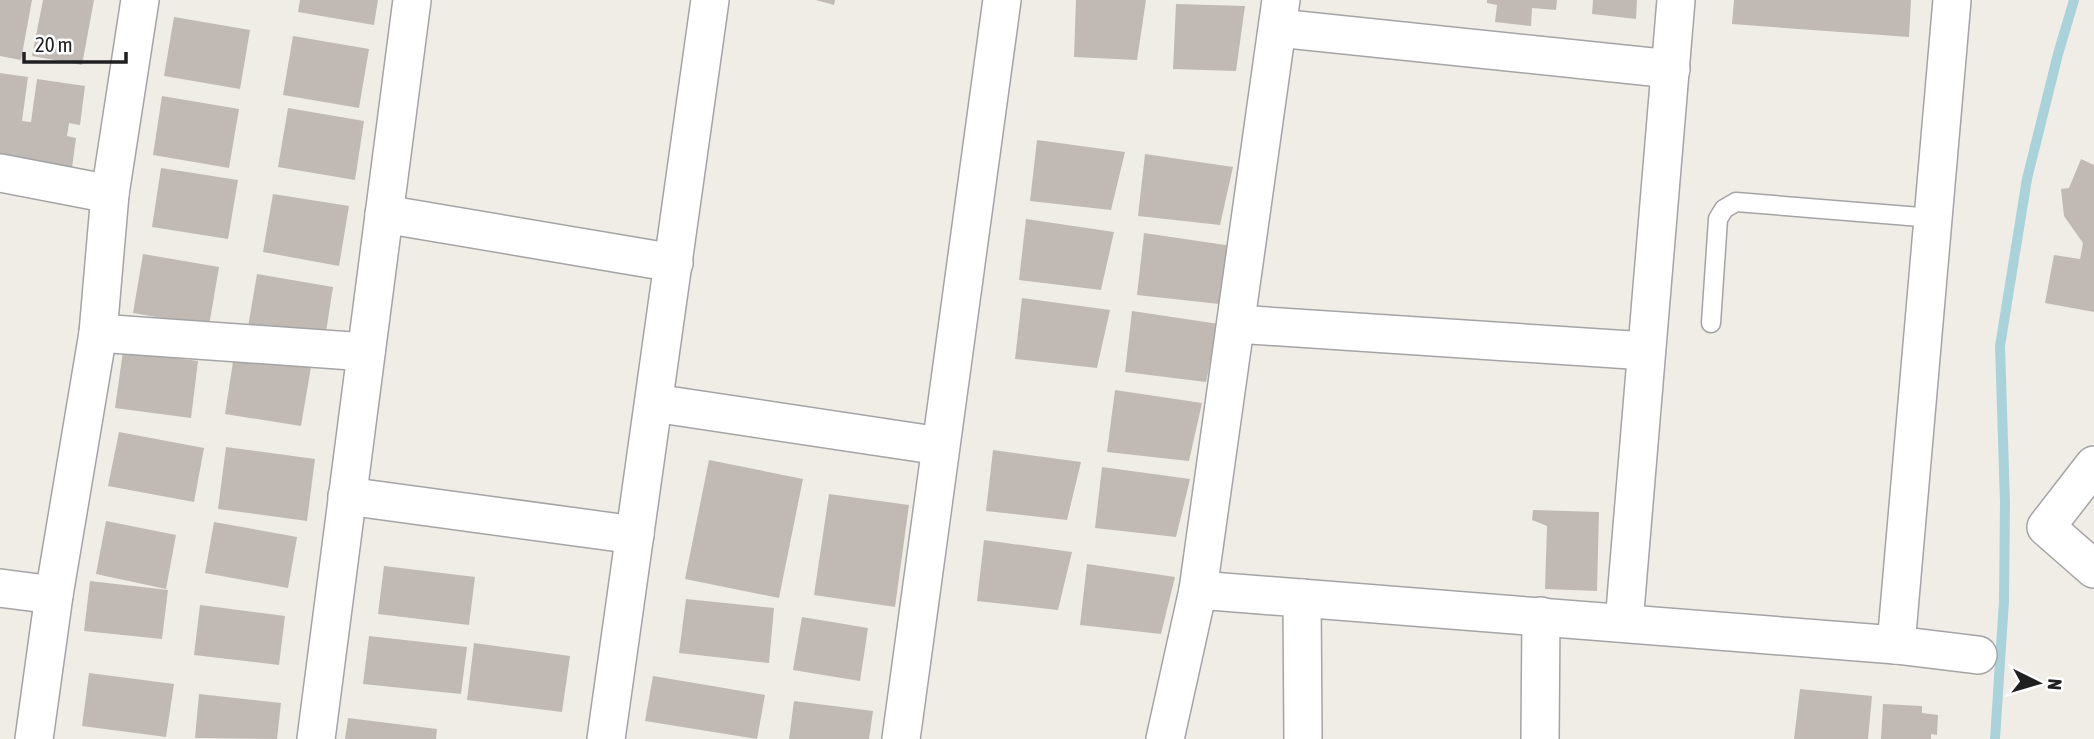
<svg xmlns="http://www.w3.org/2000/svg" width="2094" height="739" viewBox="0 0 2094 739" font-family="'Asap Condensed',sans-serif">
	<rect width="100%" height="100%" fill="#f0ede7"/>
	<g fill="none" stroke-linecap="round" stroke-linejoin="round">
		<polyline stroke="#aad2db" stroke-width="10" points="1995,739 2004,601 2005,503 2000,346 2027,179 2058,54 2074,0"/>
	</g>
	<g fill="#c1b9b4">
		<polygon points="0,0 32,0 21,60 0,56"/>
		<polygon points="43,0 94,0 82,65 32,56"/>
		<polygon points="300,0 378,0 374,25 298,12"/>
		<polygon points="816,0 835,0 834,5"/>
		<polygon points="1076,0 1146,0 1137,60 1074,57"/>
		<polygon points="1487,0 1557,0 1556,10 1532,8 1531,26 1495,22 1497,5 1487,3"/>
		<polygon points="1593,0 1637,0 1636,19 1592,14"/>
		<polygon points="1734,0 1911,0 1909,37 1732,24"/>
		<polygon points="1176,4 1245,6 1236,71 1173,69"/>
		<polygon points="174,17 250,30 240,89 164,76"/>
		<polygon points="293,36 369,49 359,108 283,95"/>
		<polygon points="0,73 28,77 22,121 31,122 37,79 85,86 80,125 69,123 67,136 76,138 71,175 0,165"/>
		<polygon points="162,96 239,109 229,168 153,155"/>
		<polygon points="288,108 364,121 355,180 278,167"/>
		<polygon points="1037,140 1125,152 1111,210 1030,201"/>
		<polygon points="1145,154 1233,167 1220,225 1138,216"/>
		<polygon points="2081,159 2094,165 2094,312 2045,303 2054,255 2080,259 2083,243 2064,216 2061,189 2069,188"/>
		<polygon points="161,168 238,180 228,239 152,227"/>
		<polygon points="273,194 349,206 339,266 263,252"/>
		<polygon points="1026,219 1114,232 1101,290 1019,280"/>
		<polygon points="1144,233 1232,246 1219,304 1137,295"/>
		<polygon points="143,254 219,267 209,326 133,313"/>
		<polygon points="257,274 333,287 324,345 247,333"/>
		<polygon points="1022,298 1110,310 1097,368 1015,359"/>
		<polygon points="1132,311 1219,324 1206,382 1125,372"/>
		<polygon points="123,351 198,361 191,418 115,408"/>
		<polygon points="234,355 311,367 301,426 225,414"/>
		<polygon points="1115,390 1202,403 1189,461 1107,452"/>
		<polygon points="119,432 204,448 194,502 108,486"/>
		<polygon points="226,447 315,459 307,521 218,509"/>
		<polygon points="993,450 1081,462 1067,520 986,511"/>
		<polygon points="709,460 803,479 779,598 685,579"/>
		<polygon points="1102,467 1190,479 1176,537 1095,528"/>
		<polygon points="829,494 909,505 895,607 814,595"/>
		<polygon points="1533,510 1599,512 1597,591 1545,589 1547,526 1532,520"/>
		<polygon points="106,521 176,535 166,589 96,574"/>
		<polygon points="214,522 297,537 288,588 205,573"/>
		<polygon points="984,540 1072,552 1058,610 977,601"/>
		<polygon points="1087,564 1175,577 1161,634 1080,625"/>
		<polygon points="384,566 475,577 469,625 378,614"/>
		<polygon points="90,581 168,590 162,639 84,631"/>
		<polygon points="686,599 774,608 769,663 679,653"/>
		<polygon points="200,605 285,616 279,665 194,655"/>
		<polygon points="802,617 868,628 860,681 793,670"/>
		<polygon points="369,636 467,647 461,694 363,684"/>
		<polygon points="474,643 570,656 562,712 467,700"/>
		<polygon points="89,673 174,684 166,737 82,726"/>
		<polygon points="653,676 765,695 757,739 645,721"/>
		<polygon points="1800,689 1872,696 1868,739 1794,739"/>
		<polygon points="199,694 281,703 277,739 195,738"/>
		<polygon points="794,701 873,711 869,739 789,739"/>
		<polygon points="1883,704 1922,706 1922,713 1938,715 1937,735 1931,734 1931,739 1881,739"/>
		<polygon points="348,718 437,729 436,739 345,739"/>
	</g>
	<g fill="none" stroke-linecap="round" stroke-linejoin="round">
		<defs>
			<polyline id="service" points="1711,323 1718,219 1724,209 1736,202 1933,218"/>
			<g id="minor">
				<polyline points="1278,28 1671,69"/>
				<polyline points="0,173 110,194"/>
				<polyline points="384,214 674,263"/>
				<polyline points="1236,324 1646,351"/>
				<polyline points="98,333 366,352"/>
				<polyline points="654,403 940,446"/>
				<polyline points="2094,465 2046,527 2094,569"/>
				<polyline points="347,496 635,535"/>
				<polyline points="0,588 54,595"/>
				<polyline points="1198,590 1896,645 1978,655"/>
				<polyline points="1302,598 1303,739"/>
				<polyline points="1624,623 1676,0"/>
				<polyline points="1896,645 1952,0"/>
				<polyline points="34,739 54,595 98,333 110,194 140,0"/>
				<polyline points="316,739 412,0"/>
				<polyline points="606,739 710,0"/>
				<polyline points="901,739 1002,0"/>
				<polyline points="1165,739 1198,590 1281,0"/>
				<polyline points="1540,739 1541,616"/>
			</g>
		</defs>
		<use href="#service" stroke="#a4a4a4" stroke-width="21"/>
		<use href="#minor" stroke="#a4a4a4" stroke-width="40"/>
		<use href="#service" stroke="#fff" stroke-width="18"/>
		<use href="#minor" stroke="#fff" stroke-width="37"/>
	</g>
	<g transform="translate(2038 683) rotate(95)" stroke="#ffffff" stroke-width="5" paint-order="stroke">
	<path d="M0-5L12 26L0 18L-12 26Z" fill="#202020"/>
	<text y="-10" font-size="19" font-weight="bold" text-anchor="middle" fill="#202020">N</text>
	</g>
	<path d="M24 52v10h102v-10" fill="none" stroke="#202020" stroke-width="3.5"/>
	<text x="35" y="52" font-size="21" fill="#202020" stroke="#ffffff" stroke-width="5" paint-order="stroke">20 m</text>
</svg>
